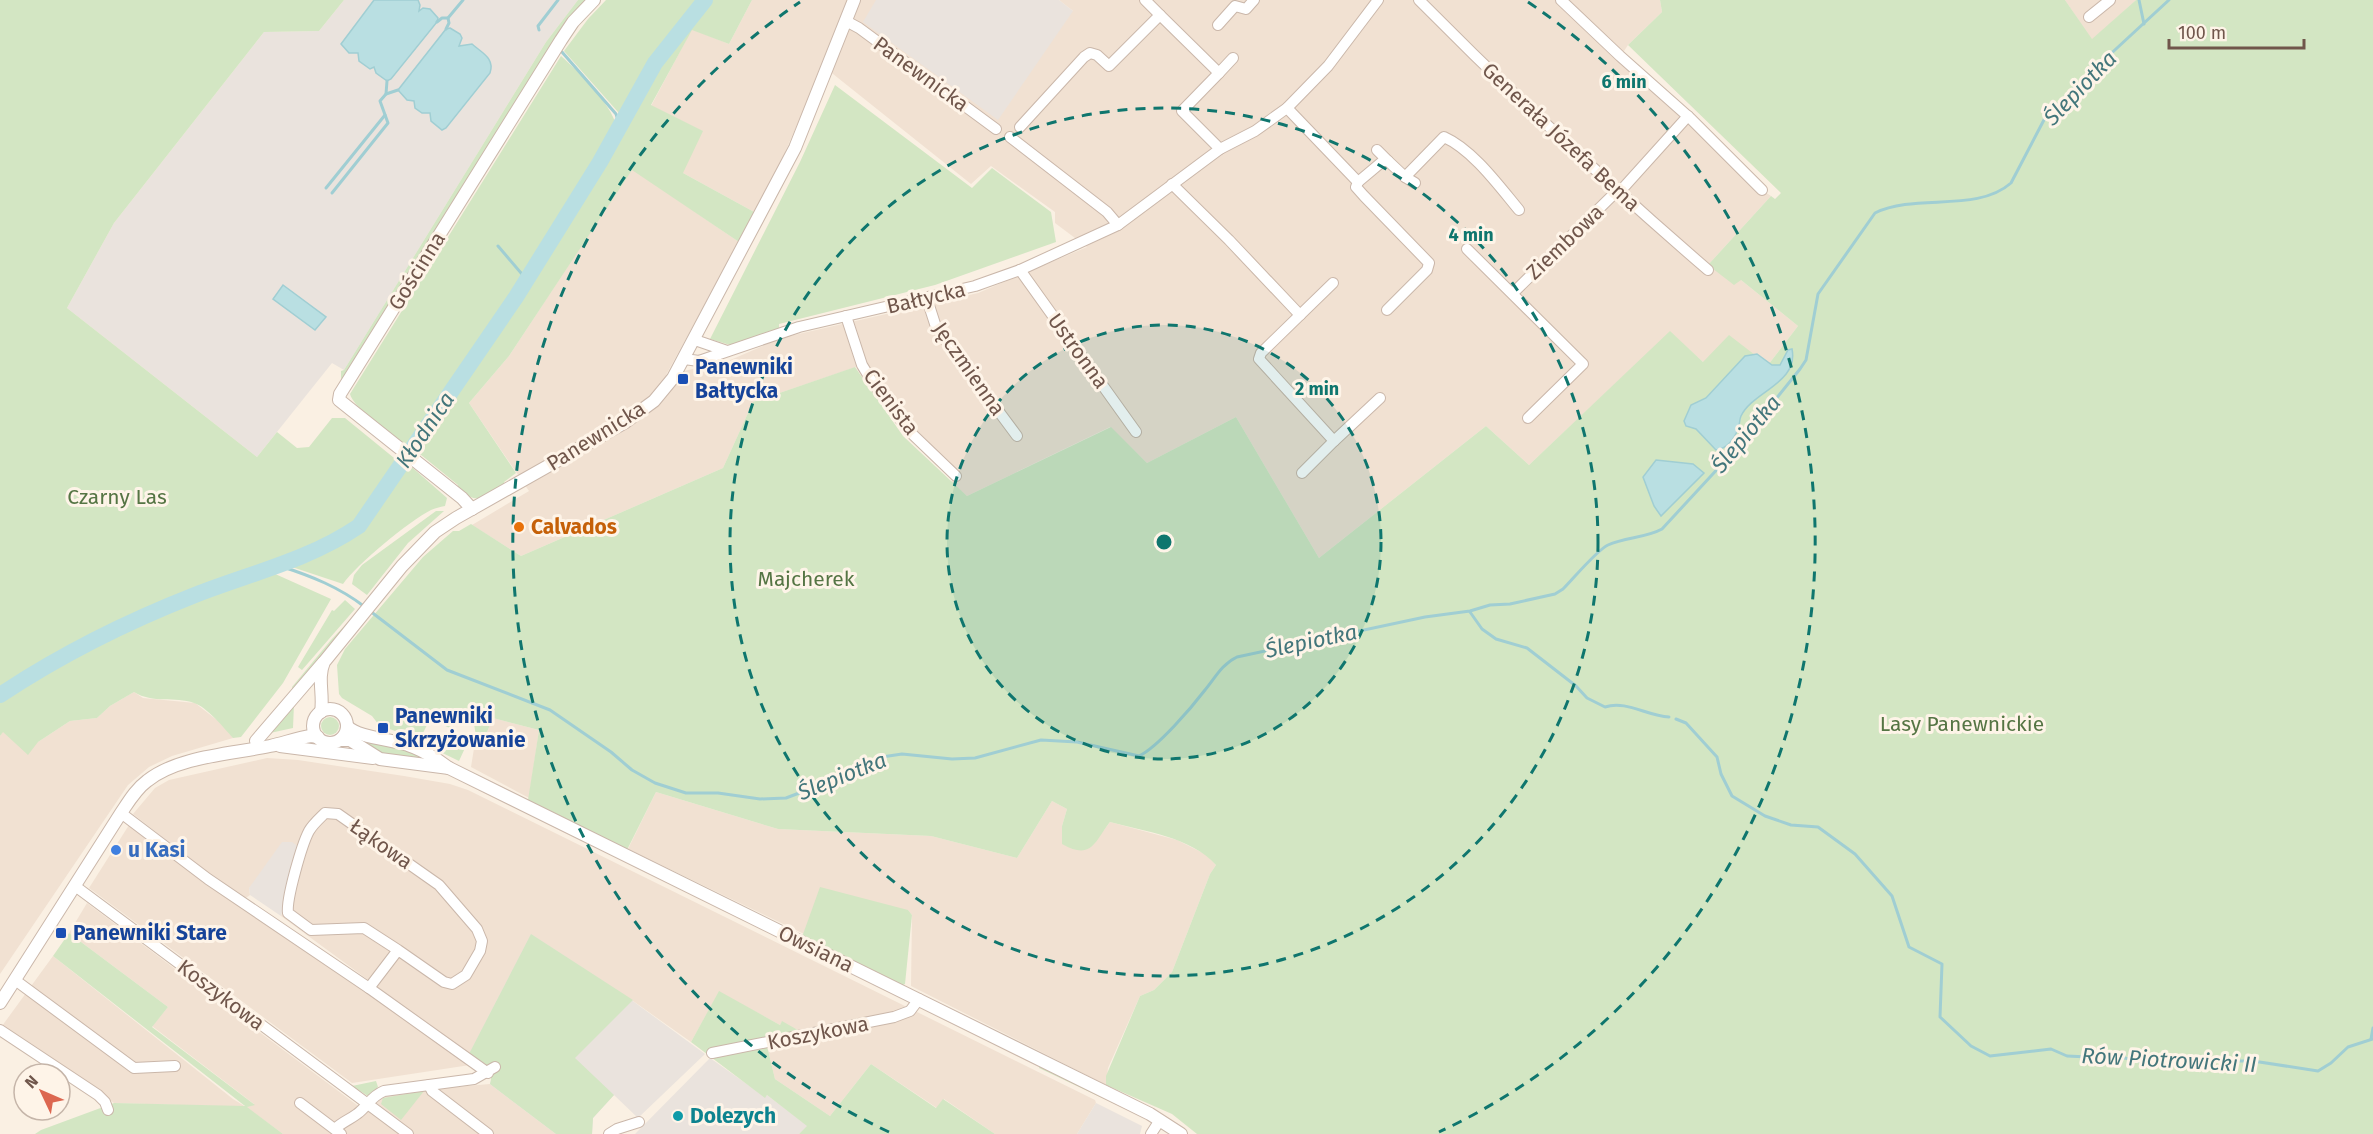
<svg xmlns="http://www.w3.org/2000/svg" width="2373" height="1134" viewBox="0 0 2373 1134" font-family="'Fira Sans',sans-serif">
	<rect width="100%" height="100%" fill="#faf0e3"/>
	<g fill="#f1e1d2">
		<polygon points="752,0 876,0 1073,11 1059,0 1660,0 1662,12 1628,45 1620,57 1762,190 1771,196 1708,265 1741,280 1798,326 1768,365 1703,362 1670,332 1529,465 1486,426 1319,558 1236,417 1147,463 1110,427 967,496 951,482 955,476 908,430 862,365 753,402 723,468 521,556 472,525 529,491 469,403 509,356 632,169 739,242 666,375 728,361 781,338 978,293 1087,247 1055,223 1055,212 991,166 971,184 823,66 778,168 756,213 683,173 651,106 692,29 729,44"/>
		<polygon points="2065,0 2136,0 2092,40"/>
		<polygon points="134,692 143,698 195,703 222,724 233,738 172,756 149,767 128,785 0,974 0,736 3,731 38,742 70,721 97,718 110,706"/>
		<polygon points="493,718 539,730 529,798 471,767 476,736 487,732"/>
		<polygon points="267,758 298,760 404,776 450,784 468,790 1095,1100 1096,1103 1077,1134 995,1134 944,1099 937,1108 871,1064 830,1116 775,1079 767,1046 802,1034 782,1022 780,1025 719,992 691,1042 626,996 469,1054 281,916 298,846 249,888 250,895 243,900 133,814 155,788 169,780"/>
		<polygon points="656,792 778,829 931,836 1017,858 1052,801 1067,809 1062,826 1062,843 1068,847 1104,830 1110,822 1177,840 1207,855 1216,865 1210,874 1172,972 1154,990 1140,996 1108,1068 1106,1085 911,986 912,915 908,910 804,934 628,849"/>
		<polygon points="129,825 430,1035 470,1065 352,1083 89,888"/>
		<polygon points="87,903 365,1111 384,1093 490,1084 556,1134 283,1134 246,1107 114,1103 2,1026 53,956 233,1099 246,1107 254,1104 152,1026 168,1007 69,933"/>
	</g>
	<g fill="#eae3dd">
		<polygon points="344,0 578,0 546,42 344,370 332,363 257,457 67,308 114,223 264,32 319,31"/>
		<polygon points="876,0 1059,0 1073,11 998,120 863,22"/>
		<polygon points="282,842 292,842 299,847 281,916 250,895 249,888"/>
		<polygon points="531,934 626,996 705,1054 638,1118 614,1095 593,1118 592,1134 556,1134 490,1084 493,1074 490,1067 469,1054"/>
		<polygon points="710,1058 765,1097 767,1095 808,1126 799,1134 635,1134"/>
		<polygon points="1096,1103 1142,1126 1140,1134 1077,1134"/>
	</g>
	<g fill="#d3e6c3">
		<path d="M0,0H344L319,31L264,32L114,223L67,308L257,457L277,432L297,448L309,447L332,418H345L399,462C389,477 367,515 354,525C312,559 253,571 203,589C131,616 63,649 0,693Z"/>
		<polygon points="578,0 588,0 346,376 341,379 341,371 344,370 546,42"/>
		<polygon points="606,0 701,0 654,61 621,119 618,112 564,51 588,19"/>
		<path d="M711,0H752L729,44L692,30L651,105L703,131L683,173L756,213L739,242L632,170L509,356L469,403L516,473L504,482L505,485C481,498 480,506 457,488L458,485L415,450L523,295L603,163L659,66L691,22Z"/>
		<path d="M1660,0H2065L2092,39L2136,0H2373V1134H1197L1172,1114L1106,1085V1076L1140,996L1154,990L1172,972L1210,874L1216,865C1191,837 1146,832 1110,822C1095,841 1092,861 1062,844V826L1067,809L1052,801L1017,858L931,836L778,829L656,792L627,850L528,800L539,730L493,718L487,732L476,736L474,724H454V730L430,719L421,737L448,750L456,737L465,743V748L459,761L403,734L379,725L372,716L342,698L339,694L337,665L345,649L423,557L453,531H459L471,524L521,556L723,468L753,402L855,367L903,436L967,496L1111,427L1147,463L1236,417L1319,558L1486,426L1529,465L1670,331L1703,362L1729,335L1768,365L1798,326L1741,280L1734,285L1708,265L1771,196L1775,199L1781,193L1628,45L1662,12Z"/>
		<path d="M561,56C580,73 610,102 617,127L512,297L407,446C394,436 353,408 350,394Z"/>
		<polygon points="835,85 972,188 992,168 1051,212 1056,242 935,285 779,324 779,329 730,345 710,339 800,162"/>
		<path d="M406,462L447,498L445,506C440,507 435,508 431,510C409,521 357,564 343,584L289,566L338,545L366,523Z"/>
		<polygon points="436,511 444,511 408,543 367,595 352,584 354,575 362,565"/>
		<path d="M273,573L331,599L283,683L241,737L233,738C224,728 207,707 194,703C175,696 153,704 134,692L110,706L97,718L70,721L38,742L28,755L3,732L0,736V699L107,636Z"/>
		<polygon points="345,600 355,609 302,670 298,667 332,610 334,611"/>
		<polygon points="350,620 293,692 292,687 331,640"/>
		<polygon points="294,704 293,728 270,733"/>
		<circle cx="330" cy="726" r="9"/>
		<polygon points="349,734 408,748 423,756 422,759 382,756"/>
		<polygon points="820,887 908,910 912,915 905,984 901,986 802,937"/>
		<polygon points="69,933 168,1007 152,1027 255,1105 247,1107 283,1134 35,1134 41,1130 114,1103 245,1106 53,956"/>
		<path d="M531,934L633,1000L575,1058L614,1095L593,1118L592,1134H556L490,1084C495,1065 484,1063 469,1054Z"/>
		<polygon points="719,991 780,1025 782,1021 803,1033 767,1046 775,1079 830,1116 871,1064 936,1108 943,1099 995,1134 799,1134 807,1126 767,1095 765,1098 691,1042"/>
		<polygon points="1040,1065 1116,1102 1117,1105 1039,1068"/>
		<polygon points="376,1081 378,1087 368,1096 352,1086"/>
		<polygon points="424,1091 401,1120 381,1104 383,1098"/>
	</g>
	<g fill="#b9dfe2" stroke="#a0ced3" stroke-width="1.5">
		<polygon points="374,0 418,0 420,5 419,11 423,8 430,9 438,18 437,22 391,79 387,81 376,73 374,67 370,69 359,61 358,53 349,53 341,44"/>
		<path d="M450,28L460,34L462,38L459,46L472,44C482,53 495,58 490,73L446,128L442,130L431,121L430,113H422L415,108L414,101L407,100L398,90L446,29Z"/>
		<polygon points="283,285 326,317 315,330 273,299"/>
		<path d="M1792,349C1799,383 1753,391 1741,416C1739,420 1740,425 1738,429C1734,440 1726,449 1716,450L1696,429L1686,426L1684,421L1691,405L1706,398L1745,356L1757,354L1772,365H1780L1788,350Z"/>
		<polygon points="1656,460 1693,464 1704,473 1661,516 1654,506 1643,477"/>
	</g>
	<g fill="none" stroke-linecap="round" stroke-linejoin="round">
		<g stroke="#a0ced3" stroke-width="3">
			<polyline points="2139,0 2144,24"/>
			<polyline points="437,22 442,18 448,18 463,0"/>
			<polyline points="446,29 449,23 448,18"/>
			<polyline points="539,30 538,26 558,0"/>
			<polyline points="562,52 616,114 620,126"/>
			<polyline points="386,94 398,90"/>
			<polyline points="326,188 385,115"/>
			<polyline points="332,193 388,123 380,101 386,94 387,81"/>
			<polyline points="498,246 527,280"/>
			<path d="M280,566C311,576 339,587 365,607"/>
			<path d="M370,611L447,670L550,710L611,752L632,770L655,783L686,793H718L760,799L786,798L844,776L882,757L902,754L952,759L975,758L1041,740L1077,742L1139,756C1158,747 1192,707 1205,690C1215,678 1222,664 1237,657L1425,617L1470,611L1490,605L1510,604L1555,594L1563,589C1573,579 1597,550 1608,545C1625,537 1646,538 1662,529L1735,450L1800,369L1806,360L1818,294L1875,213C1916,193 1977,213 2011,183L2046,116L2077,85L2169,0"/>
			<path d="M1470,612L1482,629L1496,639L1527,648L1576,686L1587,698L1605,707C1626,700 1647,716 1669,717"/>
			<polyline points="1676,719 1686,723 1717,757 1721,774 1732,796 1765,816 1791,825 1818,827 1855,854 1892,896 1909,947 1942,964 1940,1017 1971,1046 1990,1056 2051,1049 2067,1056 2088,1057 2107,1054 2138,1061 2173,1057 2203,1058 2228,1061 2253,1061 2318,1071 2331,1063 2348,1047 2373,1039"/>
			<polyline points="2371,1039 2373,1028"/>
		</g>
		<path stroke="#b9dfe2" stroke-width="16" d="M0,695C62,654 126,622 195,595C251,573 309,560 359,526L516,297L600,162L655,63L705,0"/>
		<defs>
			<g id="minor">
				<path d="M1419,0C1512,94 1608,184 1708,270"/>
				<polyline points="1561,0 1620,56 1691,119 1762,190"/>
				<polyline points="1160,15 1219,73 1182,111 1220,149"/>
				<polyline points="2089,17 2110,0"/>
				<polyline points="846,21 859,28 996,129"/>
				<polyline points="1218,25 1235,6 1246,9 1254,0"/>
				<polyline points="1219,73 1233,58"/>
				<polyline points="1287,108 1358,182 1356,187 1364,196 1429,263 1427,270 1387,310"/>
				<polyline points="1020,127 1084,57 1090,53 1097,55 1109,66 1160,15 1145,0"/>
				<polyline points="1010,137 1107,212 1118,225"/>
				<polyline points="1377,150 1388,161"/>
				<path d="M1405,177L1444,137C1473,150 1499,186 1519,210"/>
				<polyline points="1358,182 1383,161 1388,161 1405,177 1415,183"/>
				<polyline points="1172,184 1229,240 1300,315"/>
				<polyline points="1467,249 1583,364 1528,418"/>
				<polyline points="1020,270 1136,432"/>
				<polyline points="1333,283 1261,353 1259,359 1334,441 1380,398"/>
				<polyline points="1513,293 1617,191 1624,187 1688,116"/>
				<polyline points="927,299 936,327 1017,436"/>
				<polyline points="846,316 862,365 873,383 908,430 956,476"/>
				<polyline points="695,340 727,351"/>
				<polyline points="684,359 699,361 799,327 975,286 1020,270 1118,225 1220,149 1255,131 1287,108 1328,66 1378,0"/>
				<polyline points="1302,473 1334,441"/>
				<polyline points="121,813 208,879 369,988 488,1073"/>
				<polyline points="75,886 408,1134"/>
				<polyline points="15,980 134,1068 175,1066"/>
				<path d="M369,988L398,950L444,982L452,984L466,975L480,951L482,941L477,929L439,885L338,814L325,813C319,819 313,824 309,831C302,844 286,899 288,913L311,930L364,928L398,950"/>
				<polyline points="0,1030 98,1095 105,1102 108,1110"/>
				<polyline points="712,1053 894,1017 910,1011 919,999"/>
				<polyline points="429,1085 432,1091 488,1134"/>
				<polyline points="300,1103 341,1134"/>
				<path d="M335,1129C342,1122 349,1120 357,1114C367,1107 371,1096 384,1091L474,1079L495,1067"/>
				<polyline points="609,1134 617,1129 639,1122"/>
				<polyline points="1151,1134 1160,1120"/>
			</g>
			<g id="tertiary">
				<polyline points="472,509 462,498 339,400 340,394 561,40 573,22 594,0"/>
				<circle cx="330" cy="726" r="17"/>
				<path d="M321,712C324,695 317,678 324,662L402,566L435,532L456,518L624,423L654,401L673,378L795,148L854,0"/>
				<path d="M347,726C358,738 392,739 408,745C423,750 437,759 449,768L1150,1114L1181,1134"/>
				<polyline points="340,740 350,740 380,759 449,768"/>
				<polyline points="256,741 323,663"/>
				<polyline points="280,746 373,758"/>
				<path d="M0,1003L121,813C129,801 136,789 147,781C178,756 233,754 270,746C284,743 297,738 311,736L318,737"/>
			</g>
		</defs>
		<use href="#minor" stroke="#cab7aa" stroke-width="12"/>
		<use href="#tertiary" stroke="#cab7aa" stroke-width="14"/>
		<use href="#minor" stroke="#fff" stroke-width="10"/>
		<use href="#tertiary" stroke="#fff" stroke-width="12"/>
	</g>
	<circle cx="1164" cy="542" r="217" fill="#0f766e" fill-opacity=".12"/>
	<g fill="none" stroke="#0f766e" stroke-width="3" stroke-dasharray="10 8">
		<circle cx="1164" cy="542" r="217"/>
		<circle cx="1164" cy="542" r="434"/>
		<path d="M889 1132A651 651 0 0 1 800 2M1528 2A651 651 0 0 1 1439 1132"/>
	</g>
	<g fill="#1a4fb4" stroke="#fef4e8" stroke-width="2">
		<rect x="677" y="373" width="12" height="12" rx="3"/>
		<rect x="377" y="722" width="12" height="12" rx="3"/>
		<rect x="55" y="927" width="12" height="12" rx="3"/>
	</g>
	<circle fill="#e8710a" stroke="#fef4e8" stroke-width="2" cx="519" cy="527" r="6"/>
	<circle fill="#3f7fe0" stroke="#fef4e8" stroke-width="2" cx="116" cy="850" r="6"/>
	<circle fill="#0f9aa8" stroke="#fef4e8" stroke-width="2" cx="678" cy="1116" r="6"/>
	<g text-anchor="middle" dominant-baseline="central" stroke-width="6" stroke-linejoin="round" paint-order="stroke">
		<g font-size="21" fill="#70564b" stroke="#fef4e8">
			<text transform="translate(921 74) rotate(36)">Panewnicka</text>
			<text transform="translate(1561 137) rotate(43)">Generała Józefa Bema</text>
			<text transform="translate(1565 242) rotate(-44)">Ziembowa</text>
			<text transform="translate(417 271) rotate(-58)">Gościnna</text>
			<text transform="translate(926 298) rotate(-13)">Bałtycka</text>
			<text transform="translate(1078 351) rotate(54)">Ustronna</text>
			<text transform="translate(969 369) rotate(55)">Jęczmienna</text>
			<text transform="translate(891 402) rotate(53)">Cienista</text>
			<text transform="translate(596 436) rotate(-32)">Panewnicka</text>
			<text transform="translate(381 844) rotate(35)">Łąkowa</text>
			<text transform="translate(816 949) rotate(26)">Owsiana</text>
			<text transform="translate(221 995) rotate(37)">Koszykowa</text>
			<text transform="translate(818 1033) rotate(-11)">Koszykowa</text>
		</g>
		<g font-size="21" font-weight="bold" fill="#164399" stroke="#fef4e8" text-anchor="start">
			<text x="695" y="367">Panewniki<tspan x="695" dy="24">Bałtycka</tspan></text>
			<text x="395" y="716">Panewniki<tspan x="395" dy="24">Skrzyżowanie</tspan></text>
			<text x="73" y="933">Panewniki Stare</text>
		</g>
		<g font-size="21" fill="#557544" stroke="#fef4e8">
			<text x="117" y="497">Czarny Las</text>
			<text x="806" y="579">Majcherek</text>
			<text x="1962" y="724">Lasy Panewnickie</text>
		</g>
		<g font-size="21" font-weight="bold" fill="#c56008" stroke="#fef4e8" text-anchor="start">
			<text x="531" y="527">Calvados</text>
		</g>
		<g font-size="21" font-weight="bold" fill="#366cbe" stroke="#fef4e8" text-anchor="start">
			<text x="128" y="850">u Kasi</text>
		</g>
		<g font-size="21" font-weight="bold" fill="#0d838f" stroke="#fef4e8" text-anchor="start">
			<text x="690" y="1116">Dolezych</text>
		</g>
		<g font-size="22" font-style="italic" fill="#43767b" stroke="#fef4e8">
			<text transform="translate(2080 88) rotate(-46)">Ślepiotka</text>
			<text transform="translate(425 430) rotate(-56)">Kłodnica</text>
			<text transform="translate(1746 434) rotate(-50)">Ślepiotka</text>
			<text transform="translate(1311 641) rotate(-12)">Ślepiotka</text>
			<text transform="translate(842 776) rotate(-22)">Ślepiotka</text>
			<text transform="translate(2169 1060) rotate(3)">Rów Piotrowicki II</text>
		</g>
	</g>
	<circle cx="1164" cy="542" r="9" fill="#0f766e" stroke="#fef4e8" stroke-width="3"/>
	<g font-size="18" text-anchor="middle" font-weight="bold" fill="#0f766e" stroke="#fef4e8" stroke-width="6" stroke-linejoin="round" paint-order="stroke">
		<text x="1624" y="88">6 min</text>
		<text x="1471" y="241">4 min</text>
		<text x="1317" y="395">2 min</text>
	</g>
	<g transform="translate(42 1092) rotate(314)"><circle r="28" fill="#fef4e8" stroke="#c5b5a9" stroke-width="1.5"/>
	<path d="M0-4.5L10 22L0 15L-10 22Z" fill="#dc6750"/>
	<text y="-9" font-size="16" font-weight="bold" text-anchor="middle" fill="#70564b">N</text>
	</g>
	<path d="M2169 39v9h135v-9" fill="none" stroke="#70564b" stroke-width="3"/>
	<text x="2178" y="39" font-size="18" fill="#70564b" stroke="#fef4e8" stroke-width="4.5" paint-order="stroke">100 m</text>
</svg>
